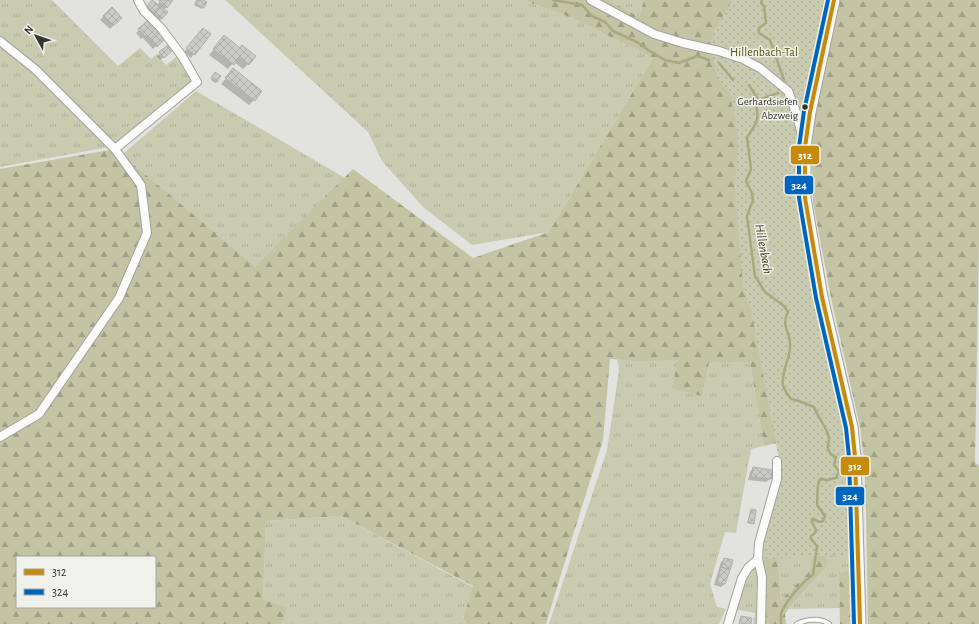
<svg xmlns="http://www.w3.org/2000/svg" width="979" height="624" viewBox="0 0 979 624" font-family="'Alegreya Sans',sans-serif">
	<defs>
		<pattern id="grass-tufts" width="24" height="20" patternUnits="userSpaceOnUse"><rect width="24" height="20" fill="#c9cbb1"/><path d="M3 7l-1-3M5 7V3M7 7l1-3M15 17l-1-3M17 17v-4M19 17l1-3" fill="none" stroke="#adaf99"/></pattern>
		<pattern id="forest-firs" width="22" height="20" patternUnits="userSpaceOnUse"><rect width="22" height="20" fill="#c3c4a3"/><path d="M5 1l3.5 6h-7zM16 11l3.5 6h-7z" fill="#9fa085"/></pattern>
		<pattern id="park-dots" width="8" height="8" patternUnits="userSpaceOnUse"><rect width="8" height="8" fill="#c9cbb1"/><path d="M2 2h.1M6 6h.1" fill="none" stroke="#adaf99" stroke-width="1.8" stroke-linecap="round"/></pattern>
		<pattern id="building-cross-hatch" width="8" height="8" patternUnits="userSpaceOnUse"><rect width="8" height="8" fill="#cacac7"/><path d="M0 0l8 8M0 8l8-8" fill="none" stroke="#aeaeab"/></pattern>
	</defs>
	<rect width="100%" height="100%" fill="#e2e2de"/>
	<g fill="url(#grass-tufts)">
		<polygon points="0,0 52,0 118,66 140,48 151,59 157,54 166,65 177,56 194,83 115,144 0,37"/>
		<polygon points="225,0 523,0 572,18 653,58 549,232 472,245 423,207 382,161 368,132"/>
		<polygon points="609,0 644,0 639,17"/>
		<polygon points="0,45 34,72 109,147 0,167"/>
		<polygon points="196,91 345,178 255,266 122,155"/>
		<path d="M617,359C638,360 658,359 679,360C703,360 727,362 750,362L764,446L751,449L736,533L725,532L710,584L717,607L726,609L719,624H549L607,450L619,370Z"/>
		<polygon points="852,512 855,570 839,572 840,608 789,609 828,565 814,535 810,571 781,600 777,550"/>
		<polygon points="341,516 473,587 463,619 469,624 282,624 288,607 263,601 266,521"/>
		<polygon points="757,566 760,577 759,624 753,624 755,613 735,609 750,569"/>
	</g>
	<g fill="url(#forest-firs)" fill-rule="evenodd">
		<path d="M523,0H609L639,17L644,0H979V242L975,462L979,466V624H868L866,511L864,459L860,427L831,298L813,202L812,166L802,167L849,427L852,512L777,443L764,446L750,362H709L701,396L672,388L678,360L641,361L610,359L603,440L573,535L546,624H469L463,619L473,586L341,516L266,521L263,600L288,607L282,624H0V169L115,149L255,266L353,169L473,258L549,232L653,58L572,18ZM17,557H155V607H17Z"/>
		<polygon points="814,535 819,535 828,565 785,613 786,624 764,624 761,558 777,550 781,600 810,571"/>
		<polygon points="855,570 855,624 840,624 839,572"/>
	</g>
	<polygon fill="url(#park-dots)" points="730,0 831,0 807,93 803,125 797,149 798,182 803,218 814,276 842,409 853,485 854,554 759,560 779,460 752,315 743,286 735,188 738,136 730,94 717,78 710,43 714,32 711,31 715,30 730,4"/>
	<g fill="#0003">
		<polygon points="158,0 172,0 164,10 167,13 158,22 144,10 152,1 157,5 160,2"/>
		<polygon points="197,0 201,0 206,3 202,9 194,5"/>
		<polygon points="112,8 121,18 110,29 100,20"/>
		<polygon points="146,23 164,39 153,49 143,38 141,39 136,33"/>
		<polygon points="200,32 194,54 191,58 184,52"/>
		<polygon points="224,37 239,49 242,46 248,64 243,69 234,62 228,69 209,55"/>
		<polygon points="168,46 168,54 160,60 157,56"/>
		<polygon points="233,70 254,100 249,105 221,84"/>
		<polygon points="214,75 217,82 215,83 211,80"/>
		<polygon points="753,468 771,471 770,479 766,482 748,480 750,472"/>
		<polygon points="751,510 753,523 751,524 747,523"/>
		<polygon points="725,559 725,584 721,587 714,585 721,562"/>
	</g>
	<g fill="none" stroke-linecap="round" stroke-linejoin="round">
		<g stroke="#a7a981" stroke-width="2.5">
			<polyline points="553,0 582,5 592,16 605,22 613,31 637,42 648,50 665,60 679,63 697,56 709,60"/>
			<polyline points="762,0 761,3 764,6 766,23 759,28 759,33 770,40 784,80"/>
			<polyline points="719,63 733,80"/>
			<polyline points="749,85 759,101"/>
			<path d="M778,93C770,96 760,97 756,106C760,120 755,126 747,137L751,169L746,181L752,193L753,200L747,216L755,276L765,292L784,306L788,312C780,328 792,332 790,348C789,361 781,373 783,385C784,390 788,395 791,399L799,401L814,407C817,416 829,430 829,439C829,444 826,446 829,451C830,454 833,456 836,457L834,465L839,471L836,478L827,480L820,479C816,488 818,495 817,505L825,516L823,521L820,522L812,519V522L816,530L815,533L811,536V539L817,546L813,575C803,581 784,603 781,614C781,617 781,621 781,624"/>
		</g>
	</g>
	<g fill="url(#building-cross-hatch)" stroke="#b0b0ad">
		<polygon points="152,0 160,6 154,13 147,6"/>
		<polygon points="161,0 173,0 167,8 159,2"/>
		<polygon points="197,0 203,0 207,2 204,8 195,3"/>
		<polygon points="160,6 168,12 162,19 154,13"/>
		<polygon points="112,7 122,18 113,26 103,16"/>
		<polygon points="147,21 153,29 155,27 158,31 150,39 147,35 145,36 138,29"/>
		<polygon points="203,28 211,34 195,55 186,48"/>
		<polygon points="158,31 165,39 157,47 150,39"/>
		<polygon points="224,35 240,48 242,45 256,56 249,65 239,57 234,65 213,49"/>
		<polygon points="168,45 173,50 164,58 159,52"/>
		<polygon points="233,68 262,91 255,101 225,78"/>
		<polygon points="215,72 221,76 217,82 211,78"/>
		<polygon points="753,467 772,470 771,479 751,477"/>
		<polygon points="751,509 756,510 754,524 748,522"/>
		<polygon points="724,558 733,560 730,570 721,567"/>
		<polygon points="721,567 730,570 725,584 717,582"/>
		<polygon points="741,616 752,618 751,624 739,624"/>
	</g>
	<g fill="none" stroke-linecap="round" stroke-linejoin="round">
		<defs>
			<path id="lane" d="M797,624C806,619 821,618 829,624"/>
			<g id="street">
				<polyline points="591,0 654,34 683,43 719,51 743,59 760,68 788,91 797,115 804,143"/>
				<polyline points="0,41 35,69 115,149 141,185 147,233 119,298 39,414 0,437"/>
				<polyline points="115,149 197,82 182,56 161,28 144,11 138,0"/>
				<polyline points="728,624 742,578 748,568 758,559"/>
				<polyline points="761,624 762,577 758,559 759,543 777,479 777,461"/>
			</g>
			<polyline id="secondary" points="834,0 810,112 805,147 805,198 822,297 852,427 855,457 860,624"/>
		</defs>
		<use href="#lane" stroke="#a1a19f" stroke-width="6"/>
		<use href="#street" stroke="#a1a19f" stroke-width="10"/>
		<use href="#secondary" stroke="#a1a19f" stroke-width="13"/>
		<use href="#lane" stroke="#fbfbfa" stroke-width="4"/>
		<use href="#street" stroke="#fbfbfa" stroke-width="8"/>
		<use href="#secondary" stroke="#fbfbfa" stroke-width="11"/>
		<defs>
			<polyline id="bus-1" points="834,0 810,112 805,147 805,198 822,297 852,427 855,457 860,624"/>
			<polyline id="bus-2" points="828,0 804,111 799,147 799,198 816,298 846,428 849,457 854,624"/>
		</defs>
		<use href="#bus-1" stroke="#f0f1ea" stroke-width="7"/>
		<use href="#bus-2" stroke="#f0f1ea" stroke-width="7"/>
		<use href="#bus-1" stroke="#c68a0c" stroke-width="4"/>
		<use href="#bus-2" stroke="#0065bd" stroke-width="4"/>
	</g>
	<circle fill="#343532" stroke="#f0f1ea" stroke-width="1.5" cx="805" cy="107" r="3.5"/>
	<g text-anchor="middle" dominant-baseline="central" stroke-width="3" stroke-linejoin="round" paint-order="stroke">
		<g font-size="11" fill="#343532" stroke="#f0f1ea" text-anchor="end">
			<text x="798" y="101">Gerhardsiefen<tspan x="798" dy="14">Abzweig</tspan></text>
		</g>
		<g font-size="12" fill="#515311" stroke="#f0f1ea">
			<text x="764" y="52">Hillenbach-Tal</text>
		</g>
		<g font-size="13" font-style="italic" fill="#37380b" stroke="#f0f1ea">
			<text transform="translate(763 249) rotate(80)">Hillenbach</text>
		</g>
	</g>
	<g stroke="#f0f1ea" stroke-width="1.5">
		<rect x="790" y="145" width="30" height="20" rx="4" fill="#c68a0c"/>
		<rect x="784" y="175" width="30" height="20" rx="4" fill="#0065bd"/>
		<rect x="840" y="456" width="30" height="20" rx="4" fill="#c68a0c"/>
		<rect x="835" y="486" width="30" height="20" rx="4" fill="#0065bd"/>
	</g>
	<g font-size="11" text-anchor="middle" font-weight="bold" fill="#fff">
		<text x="805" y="159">312</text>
		<text x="799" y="189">324</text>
		<text x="855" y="470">312</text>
		<text x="850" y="500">324</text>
	</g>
	<rect x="16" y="556" width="140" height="52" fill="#f0f1ea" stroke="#a5a6a0"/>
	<rect x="24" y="569" width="20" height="6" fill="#c68a0c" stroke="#a5a6a0"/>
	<text x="52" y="576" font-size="12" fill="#343532">312</text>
	<rect x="24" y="589" width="20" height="6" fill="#0065bd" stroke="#a5a6a0"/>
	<text x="52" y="596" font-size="12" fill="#343532">324</text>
	<g transform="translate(36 36) rotate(310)" stroke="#f0f1ea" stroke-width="3" paint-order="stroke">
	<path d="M0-3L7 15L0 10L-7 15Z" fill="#343532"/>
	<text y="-6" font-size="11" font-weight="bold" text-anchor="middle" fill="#343532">N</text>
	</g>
</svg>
